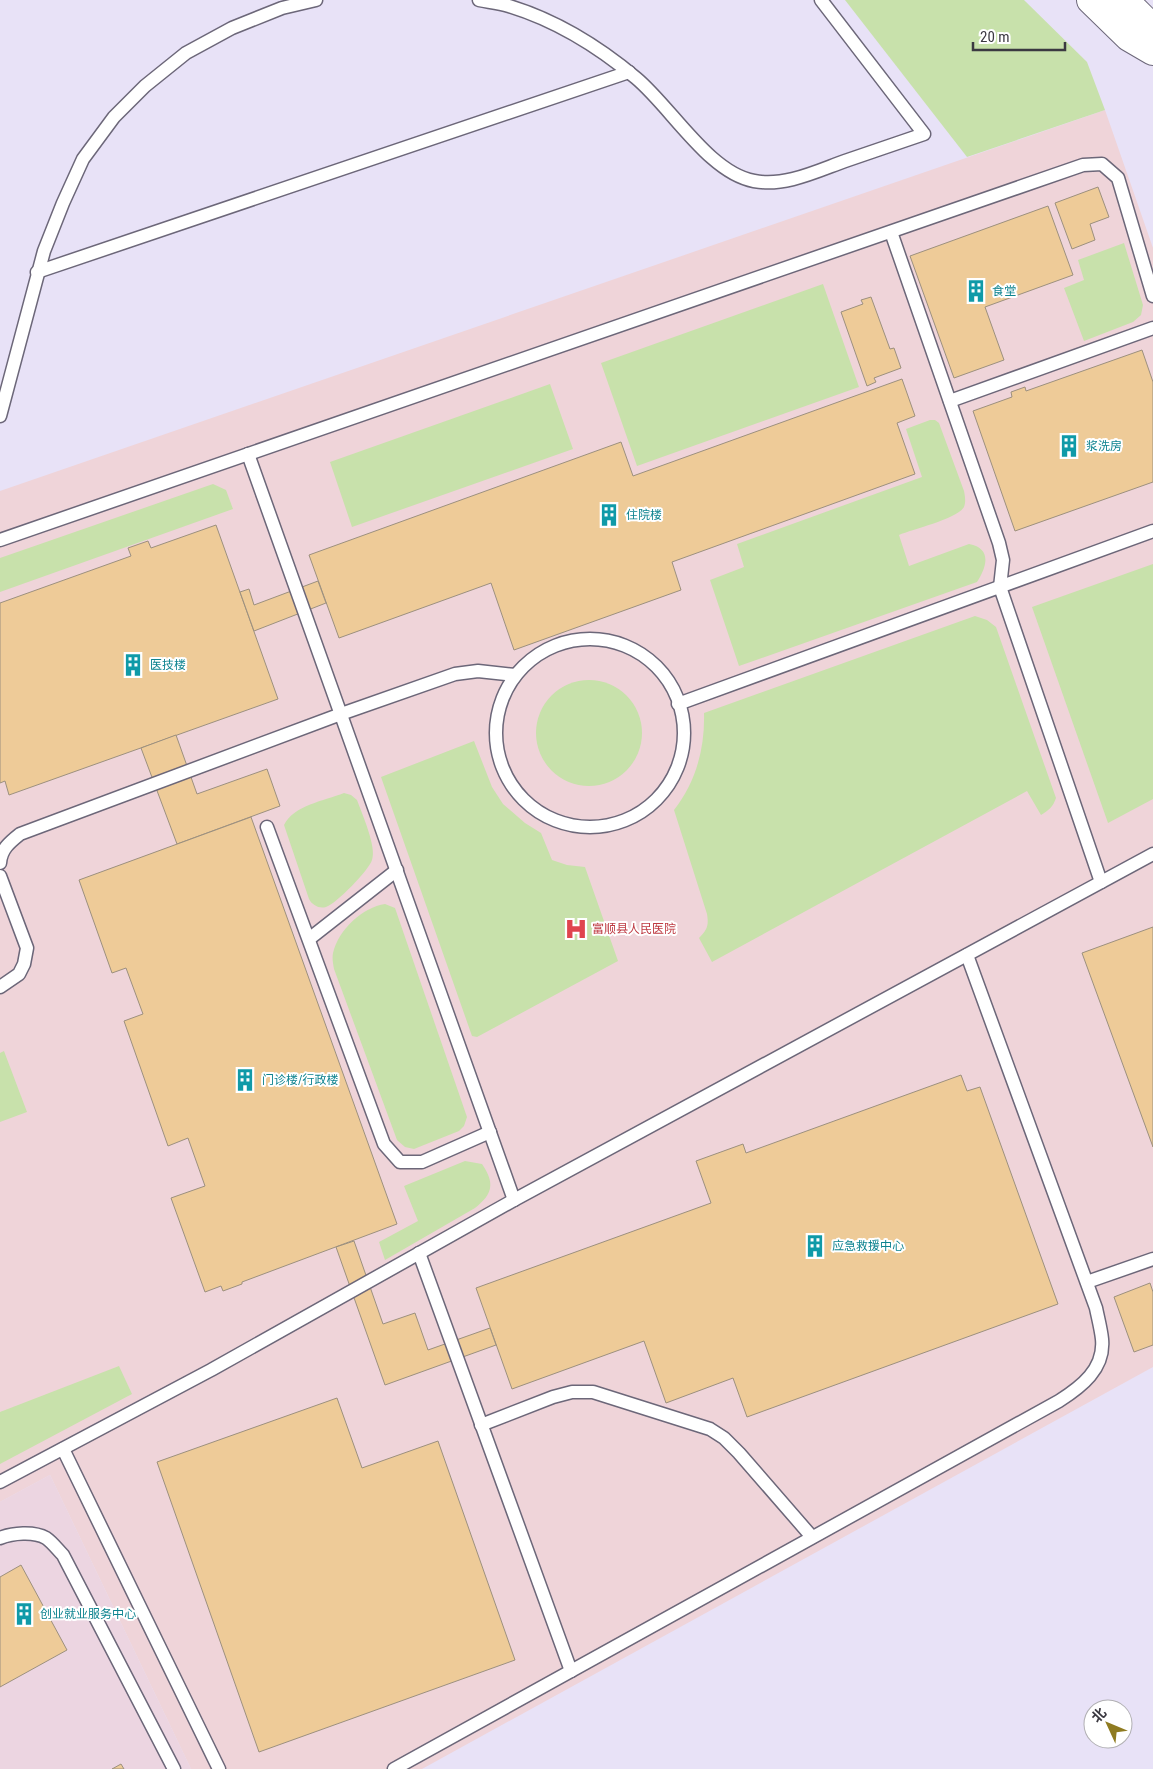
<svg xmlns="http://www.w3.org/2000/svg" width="1153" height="1769" viewBox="0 0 1153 1769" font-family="'Roboto Condensed','Noto Sans SC',sans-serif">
	<rect width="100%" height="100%" fill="#e8e2f7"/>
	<polygon fill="#ecd5e1" points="50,1475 191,1769 0,1769 0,1502"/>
	<polygon fill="#efd4d9" points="1105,110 1153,248 1153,1367 422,1769 191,1769 50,1475 0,1502 0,491"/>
	<g fill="#c8e1ab">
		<polygon points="845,0 1024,0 1087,62 1105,110 967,157"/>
		<polygon points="1124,243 1143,305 1141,315 1133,322 1084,341 1064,288 1084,280 1078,260"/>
		<polygon points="823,284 859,387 637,466 601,363"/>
		<polygon points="550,384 573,449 352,527 330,462"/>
		<path d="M930,420H935L939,423L964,491C965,496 966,502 964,507C957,519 913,529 899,535L909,566L969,544C992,548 987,567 977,582L739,666L710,580L744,567L737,544L922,477L906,429Z"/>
		<polygon points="213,484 226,490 233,509 0,592 0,558"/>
		<polygon points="1153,564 1153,799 1108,823 1032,607"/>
		<path d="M975,616L987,620L996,627L1056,798C1053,807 1049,810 1041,815L1027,791L712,962L699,938C707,930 709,926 707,914L674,810C696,782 705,748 704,713Z"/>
		<circle cx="589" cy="733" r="53"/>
		<polygon points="474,741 492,787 503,804 525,823 541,833 552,860 567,865 585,867 618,961 477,1037 472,1036 381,777"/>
		<path d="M344,793L351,795L357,800C362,814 377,847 372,860C369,870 336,904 326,907C319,909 312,905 309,899L284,825C294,805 324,801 344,793Z"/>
		<path d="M385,904L395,908L467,1117L464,1126L459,1131L414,1149L405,1147L397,1140L334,969C333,964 332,958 333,953C338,930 363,907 385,904Z"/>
		<polygon points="4,1051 27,1112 0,1122 0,1053"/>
		<path d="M465,1161L482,1164C495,1183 493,1194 475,1208L385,1260L379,1242L418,1221L404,1186Z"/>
		<polygon points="119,1366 132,1394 0,1464 0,1412"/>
	</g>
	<g fill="#eecb98" stroke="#9c907e">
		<polygon points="1098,187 1109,217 1090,224 1095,240 1072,249 1055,203"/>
		<polygon points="1048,206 1073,275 985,307 1004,360 954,378 910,256"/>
		<polygon points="871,297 890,349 894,348 901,368 874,378 876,382 867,386 841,312 863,304 861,300"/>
		<polygon points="1142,350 1153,382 1153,482 1015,531 973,411 1012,397 1011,392 1025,387 1026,391"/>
		<polygon points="902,379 915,416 897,423 915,474 672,562 681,590 514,650 491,583 339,638 309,555 621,442 633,476"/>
		<polygon points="216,525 278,699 9,795 5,781 0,783 0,603 131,556 128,548 148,541 151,548"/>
		<polygon points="318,581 326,603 254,631 240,592 249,589 254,605"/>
		<polygon points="176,735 197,794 267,769 280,806 177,844 141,748"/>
		<polygon points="251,817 397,1224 242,1282 242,1284 223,1291 221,1286 205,1292 171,1198 205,1186 188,1138 168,1146 124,1021 143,1014 126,968 112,973 79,880"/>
		<polygon points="1153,927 1153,1147 1082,953"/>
		<polygon points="961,1075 967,1091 980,1087 1058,1304 747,1417 733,1378 666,1403 644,1341 512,1389 476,1288 711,1203 696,1161 743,1144 746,1153"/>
		<polygon points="354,1241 383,1324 415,1313 428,1350 490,1328 496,1345 385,1385 336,1247"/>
		<polygon points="1150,1283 1153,1292 1153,1345 1134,1352 1114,1297"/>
		<polygon points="337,1398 362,1468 438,1441 515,1660 259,1752 157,1462"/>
		<polygon points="21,1565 67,1650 0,1687 0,1577"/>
		<polygon points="121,1764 124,1769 112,1769"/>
	</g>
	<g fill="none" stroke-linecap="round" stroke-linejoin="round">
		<defs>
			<g id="lane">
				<path d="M479,0C489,2 499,3 509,6C555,20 599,47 636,78C671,107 709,173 754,181C785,187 817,171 845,161C871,152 898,143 924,134L821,0"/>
				<polyline points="891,232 999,543 1003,560 1000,587 1101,882"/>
				<polyline points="37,272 629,72"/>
				<polyline points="950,401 1153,328"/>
				<polyline points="0,416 44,251 63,203 83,159 114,117 145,86 186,53 232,28 282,8 316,0"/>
				<polyline points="248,454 514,1200"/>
				<polyline points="0,540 1083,165 1102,164 1118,178 1153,296"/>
				<circle cx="590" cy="733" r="94"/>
				<polyline points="678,704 1153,531"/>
				<polyline points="267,827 384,1144 400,1162 422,1162 490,1132"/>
				<path d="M0,863C1,849 10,842 20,834L341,714L455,674L478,671L515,675"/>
				<polyline points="0,876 27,948 24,964 19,974 0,987"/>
				<polyline points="309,939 397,870"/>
				<polyline points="419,1253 571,1671"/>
				<polyline points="1087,1282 1153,1259"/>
				<polyline points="481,1425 553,1397 572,1392 593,1392 710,1429 724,1438 739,1453 812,1537"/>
				<polyline points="63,1449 219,1769"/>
				<polyline points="0,1482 211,1370 514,1200 1153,854"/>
				<path d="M0,1538C12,1533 34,1531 46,1538C52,1542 58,1550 63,1555L174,1769"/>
				<path d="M394,1769L1059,1401C1081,1387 1105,1369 1102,1339C1101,1329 1098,1318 1096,1308L967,955"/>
			</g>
			<g id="secondary">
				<polyline points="1091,0 1129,37 1153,51"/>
				<polyline points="1124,0 1142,18 1153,45"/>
			</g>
		</defs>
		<use href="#lane" stroke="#6c6779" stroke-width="15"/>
		<use href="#secondary" stroke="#6c6779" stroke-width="30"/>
		<use href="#lane" stroke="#fff" stroke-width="12"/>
		<use href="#secondary" stroke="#fff" stroke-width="28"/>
	</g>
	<defs>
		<symbol id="building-bare" viewBox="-9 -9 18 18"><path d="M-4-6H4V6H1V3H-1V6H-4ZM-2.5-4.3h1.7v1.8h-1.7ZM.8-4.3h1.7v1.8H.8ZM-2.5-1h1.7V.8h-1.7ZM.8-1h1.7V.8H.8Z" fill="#0f9aa8" stroke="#fff" stroke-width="2.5" paint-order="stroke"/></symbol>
		<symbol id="hospital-bare" viewBox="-9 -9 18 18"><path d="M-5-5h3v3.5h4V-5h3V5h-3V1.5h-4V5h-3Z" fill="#e0444e" stroke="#fff" stroke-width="2.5" paint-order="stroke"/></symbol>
	</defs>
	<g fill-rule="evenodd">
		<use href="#building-bare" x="960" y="275" width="32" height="32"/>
		<use href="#building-bare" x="1053" y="430" width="32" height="32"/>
		<use href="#building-bare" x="593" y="499" width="32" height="32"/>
		<use href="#building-bare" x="117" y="649" width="32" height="32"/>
		<use href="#hospital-bare" x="560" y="913" width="32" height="32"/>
		<use href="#building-bare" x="229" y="1064" width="32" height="32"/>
		<use href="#building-bare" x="799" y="1230" width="32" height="32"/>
		<use href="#building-bare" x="8" y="1598" width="32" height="32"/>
	</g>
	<g text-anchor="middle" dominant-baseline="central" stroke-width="4" stroke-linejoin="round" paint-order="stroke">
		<g font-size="12" fill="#0d838f" stroke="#fff" text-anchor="start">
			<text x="992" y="291">食堂</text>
			<text x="1086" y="446">浆洗房</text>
			<text x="626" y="515">住院楼</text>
			<text x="150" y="665">医技楼</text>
			<text x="262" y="1080">门诊楼/行政楼</text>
			<text x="832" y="1246">应急救援中心</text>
			<text x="40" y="1614">创业就业服务中心</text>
		</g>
		<g font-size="12" fill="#be3a42" stroke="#fff" text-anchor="start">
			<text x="592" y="929">富顺县人民医院</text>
		</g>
	</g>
	<g transform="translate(1108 1724) rotate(314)"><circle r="24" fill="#ffffff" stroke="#b1b0b3"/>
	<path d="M0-4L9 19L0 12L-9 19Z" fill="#8f7b21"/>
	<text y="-8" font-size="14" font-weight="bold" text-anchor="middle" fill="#3b3941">北</text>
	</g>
	<path d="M973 42v8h92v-8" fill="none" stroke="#3b3941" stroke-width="2.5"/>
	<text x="980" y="42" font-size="15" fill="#3b3941" stroke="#ffffff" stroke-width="4" paint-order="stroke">20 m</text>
</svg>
